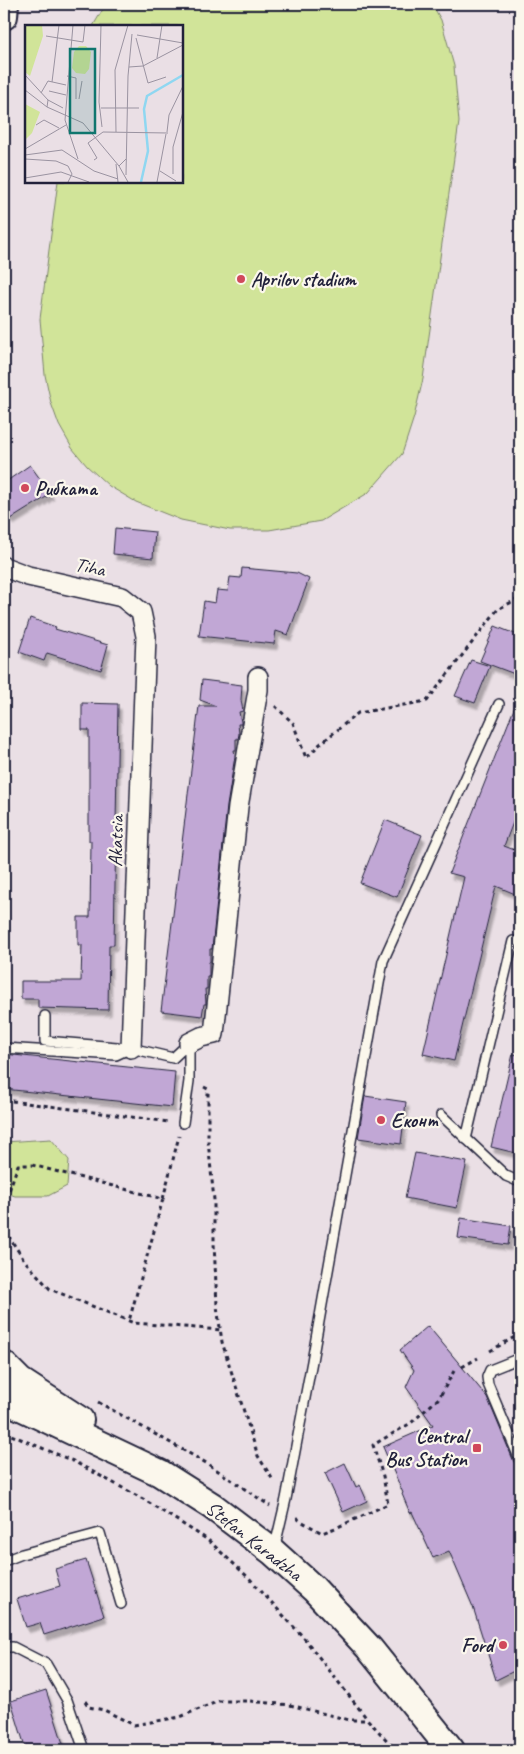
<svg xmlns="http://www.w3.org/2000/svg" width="524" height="1754" viewBox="0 0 524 1754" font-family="Caveat,sans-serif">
	<defs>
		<filter id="shadow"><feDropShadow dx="3" dy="5.5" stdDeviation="1" flood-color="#0004"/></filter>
	</defs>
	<rect width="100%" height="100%" fill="#eadfe5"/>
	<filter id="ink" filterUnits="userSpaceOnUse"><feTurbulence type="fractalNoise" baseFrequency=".02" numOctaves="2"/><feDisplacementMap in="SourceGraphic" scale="10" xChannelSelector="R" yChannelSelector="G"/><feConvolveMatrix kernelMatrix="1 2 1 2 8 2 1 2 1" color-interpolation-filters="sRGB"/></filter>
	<g filter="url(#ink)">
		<g fill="#d1e499" stroke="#7a836a">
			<polygon points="106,4 432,4 441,20 454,66 459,122 423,379 414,417 402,454 368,493 321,521 269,530 230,530 181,520 136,502 109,486 87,466 72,448 59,425 51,403 45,375 40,319 58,181 181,181 181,26 93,26"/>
			<polygon points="51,1139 69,1160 67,1186 48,1196 15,1196 4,1192 4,1142"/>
		</g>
		<g fill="#c1a7d5" stroke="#22223b" filter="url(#shadow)">
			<polygon points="30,465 51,494 11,519 4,509 4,483"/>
			<polygon points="115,528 155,532 153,558 113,554"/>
			<polygon points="242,568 297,573 309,579 288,635 276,631 274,644 199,636 204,601 215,603 217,590 228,591 230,577 241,578"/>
			<polygon points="30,618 56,627 55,629 108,645 101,670 47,653 44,661 19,652"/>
			<polygon points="495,626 520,636 520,676 480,661"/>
			<polygon points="471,660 490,666 475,703 455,696"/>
			<polygon points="202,680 242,685 241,700 243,711 239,712 241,722 241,724 238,724 239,734 238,739 236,739 236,750 234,750 235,756 227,806 212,949 210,949 210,962 209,962 209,977 207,977 207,989 205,989 206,1004 204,1004 202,1016 161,1011 199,706 216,706 200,700"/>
			<polygon points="519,696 520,804 504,846 520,852 520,896 496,886 454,1061 423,1054 464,877 449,873"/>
			<polygon points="82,703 118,704 114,945 109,945 108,1010 38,1008 38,999 21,999 21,981 81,981 82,945 78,945 78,917 90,917 91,841 89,841 89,730 82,730"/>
			<polygon points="385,820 422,835 397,897 360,883"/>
			<polygon points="4,1054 175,1072 172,1107 4,1089"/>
			<polygon points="513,1054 520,1055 520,1154 491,1147"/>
			<polygon points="365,1096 406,1102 401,1144 358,1138"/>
			<polygon points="415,1153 467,1162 457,1208 405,1198"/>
			<polygon points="461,1218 511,1226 508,1245 458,1238"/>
			<polygon points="428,1326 487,1397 514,1462 520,1470 520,1668 496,1680 473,1607 449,1551 433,1558 412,1512 410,1513 402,1494 403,1493 383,1447 433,1425 406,1387 414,1370 400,1350"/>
			<polygon points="345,1463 356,1487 360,1485 367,1501 343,1512 325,1473"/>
			<polygon points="86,1560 104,1616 44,1635 40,1623 26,1627 17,1599 60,1586 55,1569"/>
			<polygon points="46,1690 65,1750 26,1750 11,1701"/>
		</g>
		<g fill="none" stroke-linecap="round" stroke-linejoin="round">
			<defs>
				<g id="lane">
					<polyline points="45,1016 45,1041 129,1048"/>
					<polyline points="4,1048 116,1055 131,1048 173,1058 189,1043 189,1081 183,1123"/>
					<polyline points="441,1115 506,1176 520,1182"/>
					<polyline points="466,1139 513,941"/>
					<polyline points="520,1358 490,1370 487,1377 488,1384 520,1460"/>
					<polyline points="274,1550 286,1499 312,1361 383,961 499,704"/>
					<polyline points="4,1561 22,1554 100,1533 121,1604"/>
					<polyline points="4,1647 13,1647 46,1664 67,1700 84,1750"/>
				</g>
				<g id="street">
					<polyline points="4,567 28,576 122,597 141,612 146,636 131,1048"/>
					<polyline points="189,1043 201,1037 214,1034 238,807 258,690 258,677"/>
				</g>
				<g id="secondary">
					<polyline points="4,16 5,4"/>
					<polyline points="4,1365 20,1381 80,1420"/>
					<polyline points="4,1399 160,1473 212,1506 273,1552 314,1589 369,1648 451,1750"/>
				</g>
			</defs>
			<use href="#lane" stroke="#22223b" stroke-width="12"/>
			<use href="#street" stroke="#22223b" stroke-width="22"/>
			<use href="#secondary" stroke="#22223b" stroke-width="30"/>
			<g stroke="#22223b" stroke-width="3" stroke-dasharray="4 4" stroke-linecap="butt">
				<polyline points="275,706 293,723 306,758 319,745 358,713 427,701 498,609 520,598"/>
				<polyline points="204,1087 208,1089 208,1141 214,1200 214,1243 217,1306 222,1342 258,1456 273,1480"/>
				<polyline points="4,1100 169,1122"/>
				<polyline points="163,1199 179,1136"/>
				<polyline points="4,1205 18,1165 32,1165 163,1199 129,1321"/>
				<polyline points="4,1229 24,1260 50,1289 134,1323 221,1330"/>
				<polyline points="490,1351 520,1334"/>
				<polyline points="462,1367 478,1358"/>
				<polyline points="98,1402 208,1464 270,1506"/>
				<polyline points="4,1432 73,1461 143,1499 208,1540 250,1579 304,1638 368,1720 396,1750"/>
				<polyline points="297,1517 299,1520 322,1533 338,1527 388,1504 383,1476 373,1445 411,1423 439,1398 454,1371"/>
				<polyline points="85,1701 89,1707 104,1710 134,1725 180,1717 219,1701 249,1701 290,1705 349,1720 368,1720"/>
			</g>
			<use href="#lane" stroke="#fbf7ec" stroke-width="9"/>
			<use href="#street" stroke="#fbf7ec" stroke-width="19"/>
			<use href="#secondary" stroke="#fbf7ec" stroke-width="26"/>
		</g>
	</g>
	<g fill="#d1495b" stroke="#fbf7ec" stroke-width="2">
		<circle cx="241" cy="279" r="5"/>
		<circle cx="25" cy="488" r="5"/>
		<circle cx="381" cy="1120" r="5"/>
		<rect x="472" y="1443" width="10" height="10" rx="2.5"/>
		<circle cx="503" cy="1645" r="5"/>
	</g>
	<g text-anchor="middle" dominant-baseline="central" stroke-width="4.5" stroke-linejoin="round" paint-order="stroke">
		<g font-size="20" font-weight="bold" fill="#22223b" stroke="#fbf7ec" text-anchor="start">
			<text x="251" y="279">Aprilov stadium</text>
			<text x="35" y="488">Рибката</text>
			<text x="391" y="1120">Еконт</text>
			<text x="467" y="1436" text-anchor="end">Central<tspan x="467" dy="23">Bus Station</tspan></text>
			<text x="493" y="1645" text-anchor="end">Ford</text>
		</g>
		<g font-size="20" fill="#22223b" stroke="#fbf7ec">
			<text transform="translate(90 567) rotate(12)">Tiha</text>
			<text transform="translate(116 841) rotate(-88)">Akatsia</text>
			<text transform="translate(254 1541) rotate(38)">Stefan Karadzha</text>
		</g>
	</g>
	<g transform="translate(25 25)">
		<rect width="158" height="158" fill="#eadfe5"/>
		<path d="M0,0H17L18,11L5,51L0,47ZM54,21H61L66,27L64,44L60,49L51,48L47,43L49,27ZM0,79L15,87L7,108L0,115Z" fill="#d1e499"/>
		<path fill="none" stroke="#8fd7f1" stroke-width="2.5" d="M116,157L123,126L119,84L122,71L158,50"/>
		<path fill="none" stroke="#9a93a1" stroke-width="1" d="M48,0L40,95L53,134M76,0L74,77L77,102M112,10L158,18M21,11L58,17L60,0M111,13L123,58L141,52M132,33L137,0M104,42L118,41L158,20M0,50L23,75L22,82M42,51L51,53V74M27,57L34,0M0,65L22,82L58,98L94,141M24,66L41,70M16,68L23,56L41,60M54,74L57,56M23,75L38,83M76,83H114M11,100L19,95L34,103M91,107L90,45L103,0M142,107L144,90L158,61M0,124L41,100M0,130L37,125L69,146L93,154M0,134L31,136L43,141L47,149L43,157M101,134L94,141L103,157M69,135L72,133L63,118L78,107L143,108M91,139L93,157M135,146L151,156M148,149V122L158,87M101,150L103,51L107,9M0,153L36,147L64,157M132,157L141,109"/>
		<path fill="#0f766e" fill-opacity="0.15" stroke="#0f766e" stroke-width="2.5" d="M45,24H70V108H45Z"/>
		<rect width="158" height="158" fill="none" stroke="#22223b" stroke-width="2.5"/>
	</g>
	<rect width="524" height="1754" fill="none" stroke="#fbf7ec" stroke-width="20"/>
	<rect x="10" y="10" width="504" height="1734" fill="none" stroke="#22223b" stroke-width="2" filter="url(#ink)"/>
</svg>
